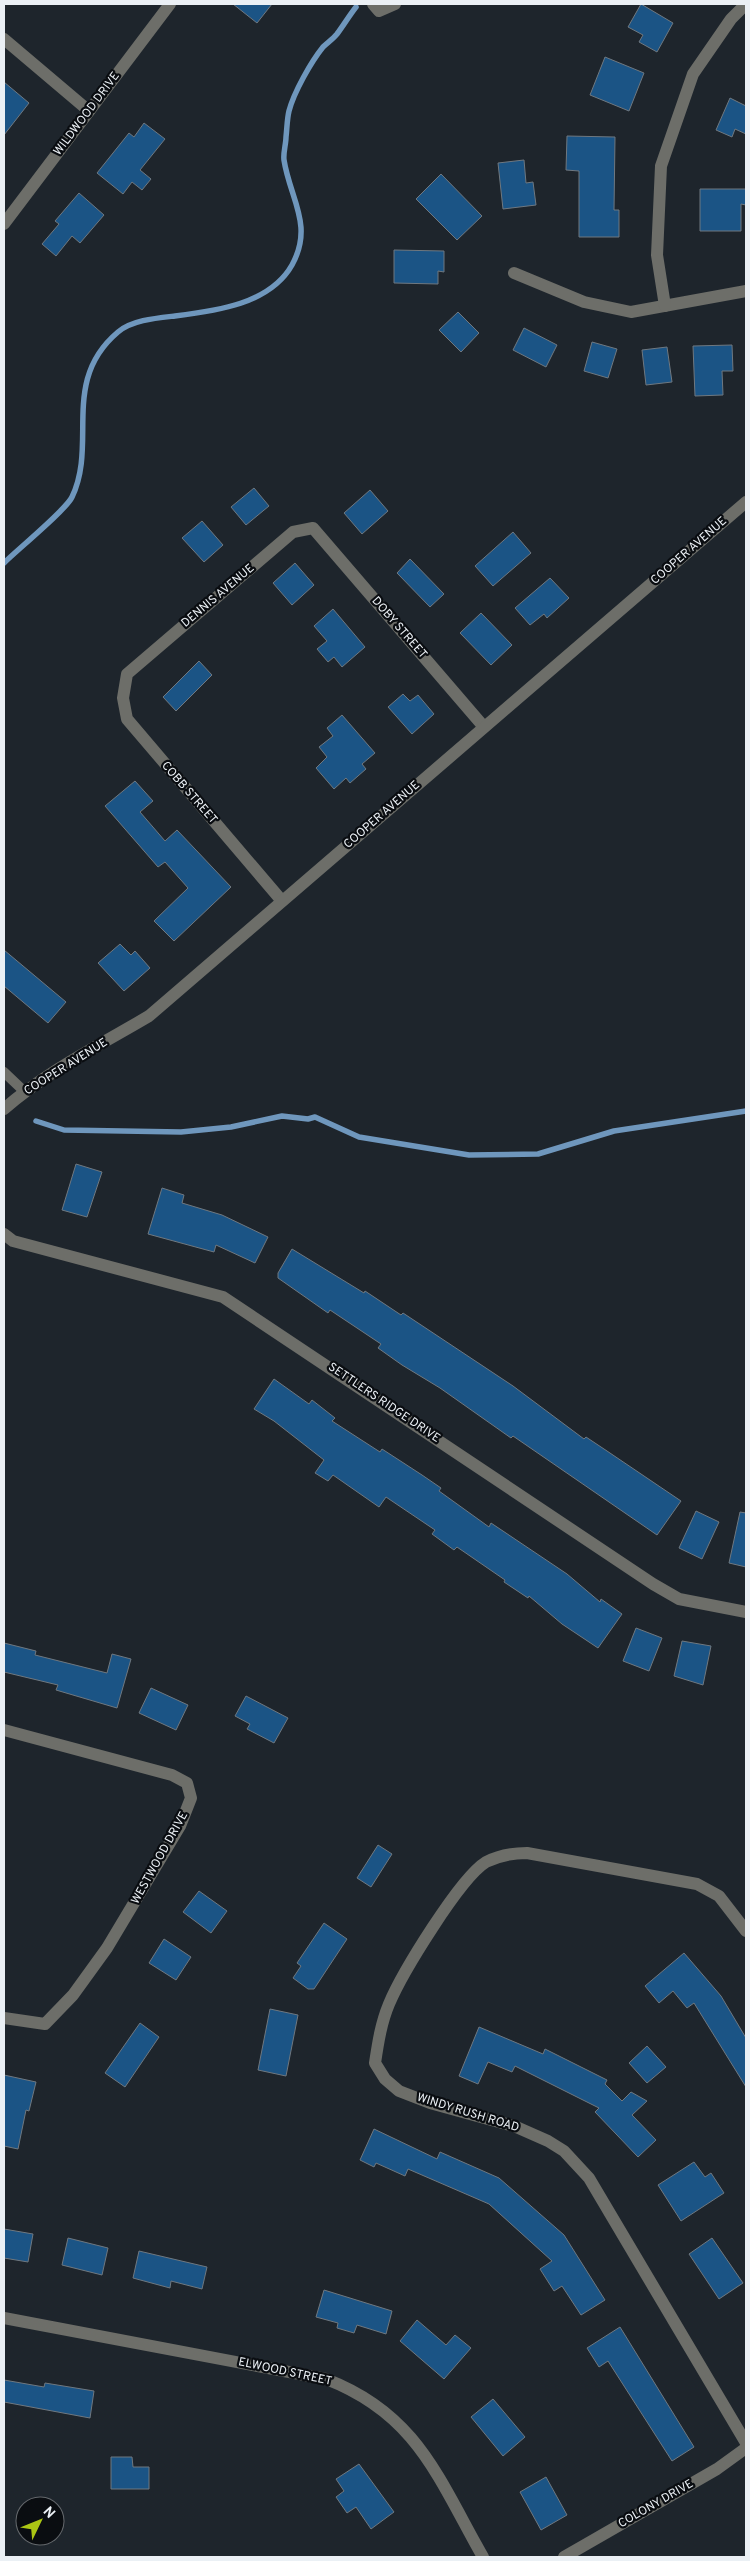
<svg xmlns="http://www.w3.org/2000/svg" width="750" height="2561" viewBox="0 0 750 2561" font-family="Overpass,sans-serif">
	<rect width="100%" height="100%" fill="#1e252c"/>
	<g fill="none" stroke-linecap="round" stroke-linejoin="round">
		<g stroke="#6f97bd" stroke-width="5.5">
			<path d="M4,563C17,550 66,510 72,497C98,443 60,381 118,332C132,320 157,318 175,316C216,311 270,304 292,265C314,225 290,199 284,160C283,153 286,144 286,137C287,129 287,119 289,111C294,92 311,62 323,47C327,43 333,39 337,34C343,26 349,16 356,7"/>
			<polyline points="36,1121 64,1130 181,1132 231,1127 282,1116 308,1119 315,1117 359,1137 469,1155 538,1154 614,1131 746,1111"/>
		</g>
	</g>
	<g fill="#1b5485" stroke="#6f7880">
		<polygon points="233,4 272,4 257,23"/>
		<polygon points="641,4 673,23 657,52 639,42 643,35 628,27"/>
		<polygon points="605,57 644,73 629,111 590,95"/>
		<polygon points="4,82 29,103 4,135"/>
		<polygon points="730,98 746,106 746,134 735,129 732,137 716,130"/>
		<polygon points="144,123 165,139 140,170 151,179 142,190 132,182 123,194 97,173 129,133 134,137"/>
		<polygon points="567,136 615,137 614,210 619,210 619,237 579,237 579,171 566,170"/>
		<polygon points="524,160 526,183 533,182 536,205 503,209 498,163"/>
		<polygon points="441,174 482,216 457,240 416,199"/>
		<polygon points="700,189 746,189 746,205 741,204 741,231 700,231"/>
		<polygon points="79,193 104,215 80,243 72,236 56,256 42,244 59,224 55,221"/>
		<polygon points="394,250 444,251 444,272 438,271 438,284 394,283"/>
		<polygon points="458,312 479,333 461,352 439,330"/>
		<polygon points="524,328 557,345 546,367 513,350"/>
		<polygon points="592,342 617,349 608,378 584,371"/>
		<polygon points="732,345 733,371 722,371 723,395 695,396 693,346"/>
		<polygon points="667,347 672,382 646,385 642,350"/>
		<polygon points="254,488 269,506 246,525 231,507"/>
		<polygon points="370,490 388,511 362,534 344,513"/>
		<polygon points="202,521 223,545 204,562 182,538"/>
		<polygon points="513,532 531,553 493,586 475,566"/>
		<polygon points="410,559 444,594 430,607 397,573"/>
		<polygon points="295,563 314,585 292,605 273,583"/>
		<polygon points="550,578 569,598 547,618 544,614 530,625 515,608"/>
		<polygon points="333,609 365,647 342,667 334,657 328,662 317,649 327,641 314,626"/>
		<polygon points="481,613 512,645 491,665 460,633"/>
		<polygon points="199,661 212,675 176,711 163,697"/>
		<polygon points="403,694 410,701 418,695 434,714 412,734 388,707"/>
		<polygon points="342,715 375,753 362,764 366,769 350,783 346,778 334,789 316,768 327,757 319,747 333,736 327,728"/>
		<polygon points="135,781 153,801 140,812 165,841 177,830 231,887 174,941 154,921 188,888 165,862 158,867 105,806"/>
		<polygon points="120,944 131,955 135,951 150,968 124,991 98,963"/>
		<polygon points="4,950 66,1002 48,1023 4,986"/>
		<polygon points="76,1164 102,1172 87,1217 62,1210"/>
		<polygon points="162,1188 184,1195 182,1203 222,1215 268,1237 255,1263 216,1245 214,1252 148,1234"/>
		<polygon points="292,1249 364,1293 365,1291 401,1315 403,1313 513,1386 584,1439 586,1437 607,1451 681,1501 657,1535 513,1436 511,1438 440,1388 402,1365 378,1348 381,1344 330,1310 328,1313 278,1278 278,1273"/>
		<polygon points="274,1379 309,1404 312,1400 335,1418 332,1421 380,1452 382,1449 422,1475 441,1488 439,1491 489,1527 491,1523 567,1574 600,1602 601,1599 622,1614 598,1648 562,1624 529,1596 528,1598 504,1582 505,1580 457,1547 454,1550 432,1534 435,1530 386,1497 379,1507 333,1475 328,1481 315,1473 324,1460 274,1421 254,1409"/>
		<polygon points="696,1511 719,1522 702,1559 679,1548"/>
		<polygon points="740,1512 746,1513 746,1567 729,1563"/>
		<polygon points="636,1628 662,1638 649,1671 623,1661"/>
		<polygon points="682,1641 711,1646 703,1685 674,1676"/>
		<polygon points="4,1643 36,1651 35,1655 107,1673 112,1654 131,1659 117,1708 56,1690 58,1685 4,1672"/>
		<polygon points="151,1688 188,1705 176,1730 139,1713"/>
		<polygon points="246,1696 288,1718 274,1743 247,1729 250,1724 235,1716"/>
		<polygon points="378,1845 392,1854 371,1887 357,1878"/>
		<polygon points="199,1891 227,1911 211,1933 183,1912"/>
		<polygon points="324,1923 347,1939 314,1989 308,1989 293,1978 301,1966 297,1963"/>
		<polygon points="164,1939 191,1957 176,1980 149,1963"/>
		<polygon points="684,1953 721,1996 746,2038 746,2087 694,2003 687,2008 673,1991 659,2003 645,1986"/>
		<polygon points="270,2009 298,2015 286,2076 258,2070"/>
		<polygon points="140,2023 159,2037 125,2087 105,2073"/>
		<polygon points="479,2027 543,2054 545,2049 607,2080 605,2084 622,2101 631,2092 647,2101 632,2115 656,2140 638,2157 595,2112 599,2108 515,2066 512,2072 488,2062 478,2084 459,2076"/>
		<polygon points="647,2046 666,2067 647,2083 629,2063"/>
		<polygon points="4,2075 36,2082 29,2111 26,2110 18,2149 4,2146"/>
		<polygon points="374,2129 437,2159 440,2152 499,2178 564,2235 605,2300 581,2315 562,2286 554,2291 540,2269 552,2261 489,2204 408,2169 405,2176 376,2163 374,2167 360,2160"/>
		<polygon points="694,2162 705,2177 711,2173 724,2193 681,2221 658,2185"/>
		<polygon points="4,2229 33,2234 28,2262 4,2258"/>
		<polygon points="68,2238 108,2248 102,2275 62,2265"/>
		<polygon points="712,2238 743,2283 719,2299 689,2254"/>
		<polygon points="139,2251 207,2267 202,2289 171,2281 170,2288 133,2278"/>
		<polygon points="324,2290 392,2311 386,2334 357,2325 354,2333 337,2328 338,2323 316,2317"/>
		<polygon points="417,2320 446,2345 455,2335 471,2348 444,2379 400,2341"/>
		<polygon points="620,2327 694,2447 672,2461 608,2361 599,2367 587,2348"/>
		<polygon points="4,2380 44,2387 45,2383 94,2391 90,2418 4,2402"/>
		<polygon points="493,2399 525,2437 503,2456 471,2417"/>
		<polygon points="111,2457 132,2457 133,2467 149,2467 149,2489 111,2489"/>
		<polygon points="359,2464 394,2512 371,2529 356,2507 347,2513 336,2497 344,2491 336,2479"/>
		<polygon points="546,2477 567,2515 541,2530 520,2492"/>
	</g>
	<g fill="none" stroke-linecap="round" stroke-linejoin="round">
		<polyline stroke="#6d6e69" stroke-width="10" points="4,1072 24,1091"/>
		<g stroke="#6d6e69" stroke-width="12">
			<polyline points="373,4 379,11 395,4"/>
			<polyline points="4,39 89,111"/>
			<polyline points="4,224 170,4"/>
			<polyline points="514,273 584,302 631,312 746,291"/>
			<polyline points="665,306 657,255 661,166 693,74 731,19 746,4"/>
			<polyline points="282,901 127,719 123,698 127,674 293,532 313,528 484,727"/>
			<path d="M4,1109C47,1071 100,1045 149,1016L746,502"/>
			<polyline points="4,1234 13,1241 223,1297 653,1584 679,1599 746,1612"/>
			<polyline points="4,1730 172,1775 187,1783 191,1798 180,1826 107,1948 73,1995 45,2024 4,2018"/>
			<path d="M746,1931L719,1896L697,1884L527,1853C514,1853 498,1856 486,1862C460,1878 402,1973 389,2004C381,2023 378,2043 375,2063L385,2079L399,2091L430,2103L514,2126L548,2141L564,2151L589,2178L746,2443"/>
			<path d="M4,2318L326,2379C417,2414 438,2478 483,2557"/>
			<polyline points="564,2557 717,2469 746,2448"/>
		</g>
	</g>
	<g text-anchor="middle" dominant-baseline="central" stroke-width="4.5" stroke-linejoin="round" paint-order="stroke">
		<g font-size="12" fill="#ebf0f5" stroke="#0a0d11">
			<text transform="translate(87 114) rotate(-53)">WILDWOOD DRIVE</text>
			<text transform="translate(689 551) rotate(-41)">COOPER AVENUE</text>
			<text transform="translate(218 596) rotate(-40)">DENNIS AVENUE</text>
			<text transform="translate(399 628) rotate(49)">DOBY STREET</text>
			<text transform="translate(189 793) rotate(49)">COBB STREET</text>
			<text transform="translate(382 815) rotate(-41)">COOPER AVENUE</text>
			<text transform="translate(66 1067) rotate(-32)">COOPER AVENUE</text>
			<text transform="translate(384 1403) rotate(34)">SETTLERS RIDGE DRIVE</text>
			<text transform="translate(160 1858) rotate(-61)">WESTWOOD DRIVE</text>
			<text transform="translate(468 2113) rotate(17)">WINDY RUSH ROAD</text>
			<text transform="translate(285 2372) rotate(12)">ELWOOD STREET</text>
			<text transform="translate(656 2504) rotate(-30)">COLONY DRIVE</text>
		</g>
	</g>
	<rect width="750" height="2561" fill="none" stroke="#ebf0f5" stroke-width="10"/>
	<g transform="translate(40 2521) rotate(47)"><circle r="24" fill="#0a0d11" stroke="#64686c"/>
	<path d="M0-4L9 19L0 12L-9 19Z" fill="#abc614"/>
	<text y="-8" font-size="14" font-weight="bold" text-anchor="middle" fill="#ebf0f5">N</text>
	</g>
</svg>
